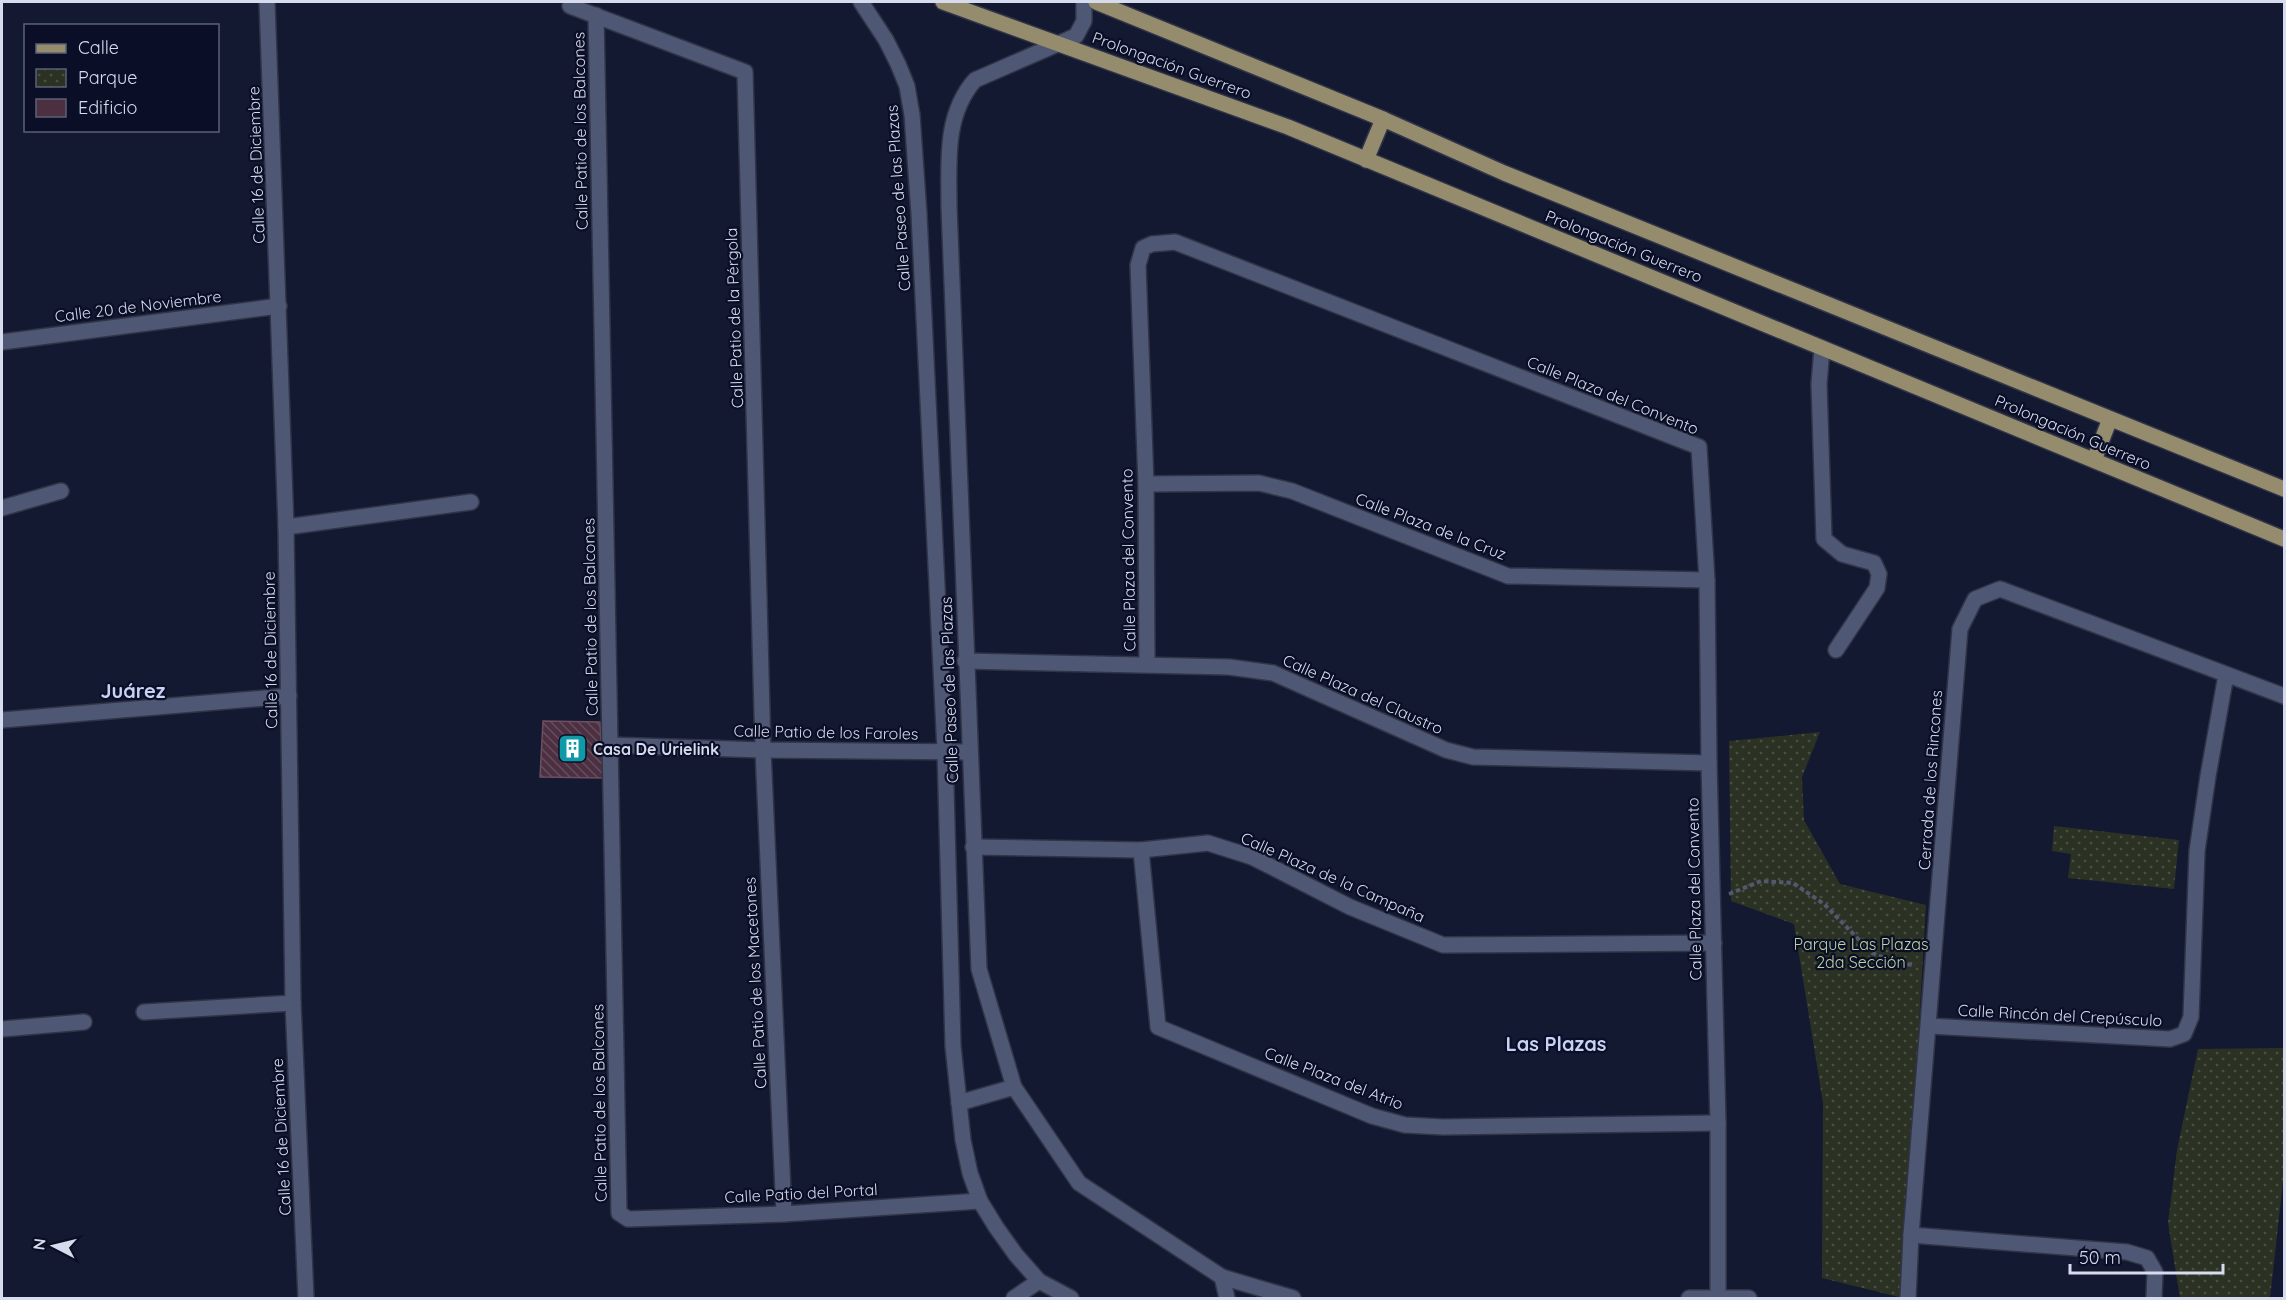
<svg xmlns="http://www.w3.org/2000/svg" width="2286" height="1300" viewBox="0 0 2286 1300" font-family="Quicksand,sans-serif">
	<defs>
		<pattern id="park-dots" width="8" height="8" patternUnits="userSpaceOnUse" patternTransform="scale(1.5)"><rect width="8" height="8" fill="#2b3223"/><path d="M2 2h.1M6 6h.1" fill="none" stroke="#494f43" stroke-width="1.8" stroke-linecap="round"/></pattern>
		<pattern id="building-back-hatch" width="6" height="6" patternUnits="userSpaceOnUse" patternTransform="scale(1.5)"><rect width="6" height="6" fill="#4c3041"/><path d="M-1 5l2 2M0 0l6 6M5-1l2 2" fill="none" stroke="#654d5d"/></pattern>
	</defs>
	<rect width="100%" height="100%" fill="#131931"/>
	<g fill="url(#park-dots)">
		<polygon points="1820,732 1802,777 1804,820 1840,884 1926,905 1903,1298 1822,1278 1823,1103 1794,924 1731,901 1729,741"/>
		<polygon points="2054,826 2179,840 2174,889 2068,878 2071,854 2052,851"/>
		<polygon points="2284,1048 2284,1173 2270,1298 2180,1298 2168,1223 2177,1150 2198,1049"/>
	</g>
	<polygon fill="url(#building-back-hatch)" stroke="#6e4f61" stroke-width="1.5" points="543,721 600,722 603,778 540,777"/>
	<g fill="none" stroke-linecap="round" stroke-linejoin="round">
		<defs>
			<g id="minor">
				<polyline points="267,2 286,527 293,1003 306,1298"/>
				<polyline points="861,2 886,40 898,64 907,86 912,115 919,214 945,751 953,1046 963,1140 970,1173 980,1201 996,1227 1016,1255 1039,1281 1071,1298"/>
				<path d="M1084,2V21L1076,36L975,80C944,115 949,163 949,207L979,969L1014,1087L1079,1183L1222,1277L1293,1298"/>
				<polyline points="570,6 745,72 763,750 784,1214"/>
				<polyline points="596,15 619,1213 628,1219 784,1214 980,1201"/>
				<polyline points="2,342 279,306"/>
				<polyline points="1822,348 1819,384 1824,539 1842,554 1874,563 1879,574 1877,588 1836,650"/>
				<polyline points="1146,484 1259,483 1292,491 1508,576 1707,580"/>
				<polyline points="2,508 61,491"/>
				<polyline points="286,527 471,502"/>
				<polyline points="965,661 1229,667 1273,673 1446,750 1473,757 1709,763"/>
				<polyline points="1147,664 1146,484 1138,265 1143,248 1152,244 1175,242 1699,447 1707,580 1709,763 1718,1123 1718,1298"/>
				<polyline points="2,720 289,696"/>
				<polyline points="610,745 763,750 969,752"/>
				<polyline points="973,847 1141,850 1208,843 1252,857 1350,907 1443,945 1714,943"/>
				<polyline points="1141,850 1158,1027 1372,1116 1405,1125 1443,1127 1718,1123"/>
				<polyline points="144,1012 293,1003"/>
				<polyline points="1929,1026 2170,1039 2184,1034 2191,1017 2197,851 2208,776 2226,675"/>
				<polyline points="2,1029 84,1022"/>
				<polyline points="959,1103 1014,1087"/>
				<polyline points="1911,1235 2127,1252 2147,1258 2155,1272 2154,1298"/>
				<polyline points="1222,1277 1227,1298"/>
				<polyline points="1014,1298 1039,1281"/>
				<polyline points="1689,1298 1749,1298"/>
				<polyline points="1908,1298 1911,1235 1960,629 1975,599 2000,589 2284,696"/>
			</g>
			<g id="major">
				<polyline points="943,2 1288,127 2284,539"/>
				<polyline points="1096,2 1383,119 1504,173 2284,489"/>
				<polyline points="1366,160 1383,119"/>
				<polyline points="2094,460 2110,419"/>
			</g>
		</defs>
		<use href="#minor" stroke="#313447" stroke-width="18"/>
		<use href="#major" stroke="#313447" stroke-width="18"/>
		<polyline stroke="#52586e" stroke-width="4" stroke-dasharray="4.5 3" stroke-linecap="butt" points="1729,894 1761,881 1793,883 1824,904 1872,953 1897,963 1915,965"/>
		<use href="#minor" stroke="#4e5774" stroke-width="15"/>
		<use href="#major" stroke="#948c6d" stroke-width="15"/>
	</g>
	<defs>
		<symbol id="building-square" viewBox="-11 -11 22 22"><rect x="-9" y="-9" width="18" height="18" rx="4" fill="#0f9aa8" stroke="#0a0f27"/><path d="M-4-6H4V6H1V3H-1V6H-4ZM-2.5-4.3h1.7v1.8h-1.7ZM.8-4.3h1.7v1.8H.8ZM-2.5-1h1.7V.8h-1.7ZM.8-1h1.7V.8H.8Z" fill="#fff"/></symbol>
	</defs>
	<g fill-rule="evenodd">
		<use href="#building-square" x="556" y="732" width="33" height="33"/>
	</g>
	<g text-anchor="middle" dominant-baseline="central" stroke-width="4.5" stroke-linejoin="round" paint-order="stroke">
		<g font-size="16" fill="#d6dced" stroke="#0a0f27">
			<text transform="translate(1172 65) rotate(20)">Prolongación Guerrero</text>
			<text transform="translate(580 131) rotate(-91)">Calle Patio de los Balcones</text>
			<text transform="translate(256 165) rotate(-92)">Calle 16 de Diciembre</text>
			<text transform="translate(898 198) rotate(-94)">Calle Paseo de las Plazas</text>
			<text transform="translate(1624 246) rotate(22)">Prolongación Guerrero</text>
			<text transform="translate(138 306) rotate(-7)">Calle 20 de Noviembre</text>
			<text transform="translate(734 318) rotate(-92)">Calle Patio de la Pérgola</text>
			<text transform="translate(1613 395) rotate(22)">Calle Plaza del Convento</text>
			<text transform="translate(2073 432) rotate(23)">Prolongación Guerrero</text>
			<text transform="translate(1431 526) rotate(21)">Calle Plaza de la Cruz</text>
			<text transform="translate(1128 560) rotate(-91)">Calle Plaza del Convento</text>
			<text transform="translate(590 617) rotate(-91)">Calle Patio de los Balcones</text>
			<text transform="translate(270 650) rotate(-91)">Calle 16 de Diciembre</text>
			<text transform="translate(949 690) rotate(-92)">Calle Paseo de las Plazas</text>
			<text transform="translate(1363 694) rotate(24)">Calle Plaza del Claustro</text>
			<text transform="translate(826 732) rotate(1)">Calle Patio de los Faroles</text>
			<text transform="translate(1930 780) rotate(-86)">Cerrada de los Rincones</text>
			<text transform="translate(1333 877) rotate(24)">Calle Plaza de la Campaña</text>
			<text transform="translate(1694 889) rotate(-91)">Calle Plaza del Convento</text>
			<text transform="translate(755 983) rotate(-93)">Calle Patio de los Macetones</text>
			<text transform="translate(2060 1015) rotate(3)">Calle Rincón del Crepúsculo</text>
			<text transform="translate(1334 1078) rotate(21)">Calle Plaza del Atrio</text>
			<text transform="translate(599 1103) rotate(-91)">Calle Patio de los Balcones</text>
			<text transform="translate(281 1137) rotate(-93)">Calle 16 de Diciembre</text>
			<text transform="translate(801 1193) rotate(-3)">Calle Patio del Portal</text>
		</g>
		<g font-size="16" font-weight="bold" fill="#d6dced" stroke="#0a0f27" text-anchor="start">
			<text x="593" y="749">Casa De Urielink</text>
		</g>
		<g font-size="16" fill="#bdd4a0" stroke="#0a0f27">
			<text x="1861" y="944">Parque Las Plazas<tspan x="1861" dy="18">2da Sección</tspan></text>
		</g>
		<g font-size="20" font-weight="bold" fill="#c8d2f5" stroke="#0a0f27">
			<text x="133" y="690">Juárez</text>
			<text x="1556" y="1043">Las Plazas</text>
		</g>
	</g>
	<rect width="2286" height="1300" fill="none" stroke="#d6dced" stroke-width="6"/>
	<rect x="24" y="24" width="195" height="108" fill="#0a0f27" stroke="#5c6176" stroke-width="1.5"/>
	<rect x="36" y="44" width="30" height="9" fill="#948c6d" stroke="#5c6176" stroke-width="1.5"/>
	<text x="78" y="54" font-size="18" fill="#d6dced">Calle</text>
	<rect x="36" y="69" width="30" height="18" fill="url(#park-dots)" stroke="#5c6176" stroke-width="1.5"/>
	<text x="78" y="84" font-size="18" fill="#d6dced">Parque</text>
	<rect x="36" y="99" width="30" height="18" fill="#4c3041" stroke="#5c6176" stroke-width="1.5"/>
	<text x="78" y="114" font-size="18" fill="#d6dced">Edificio</text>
	<g transform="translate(54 1246) rotate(277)" stroke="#0a0f27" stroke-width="4.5" paint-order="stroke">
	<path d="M0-4.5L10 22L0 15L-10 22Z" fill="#d6dced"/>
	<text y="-9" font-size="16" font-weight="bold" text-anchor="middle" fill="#d6dced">N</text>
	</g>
	<path d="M2070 1264v9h153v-9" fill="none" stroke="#d6dced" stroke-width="3"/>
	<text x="2079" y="1264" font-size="18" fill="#d6dced" stroke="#0a0f27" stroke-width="4.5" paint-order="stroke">50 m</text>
</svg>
